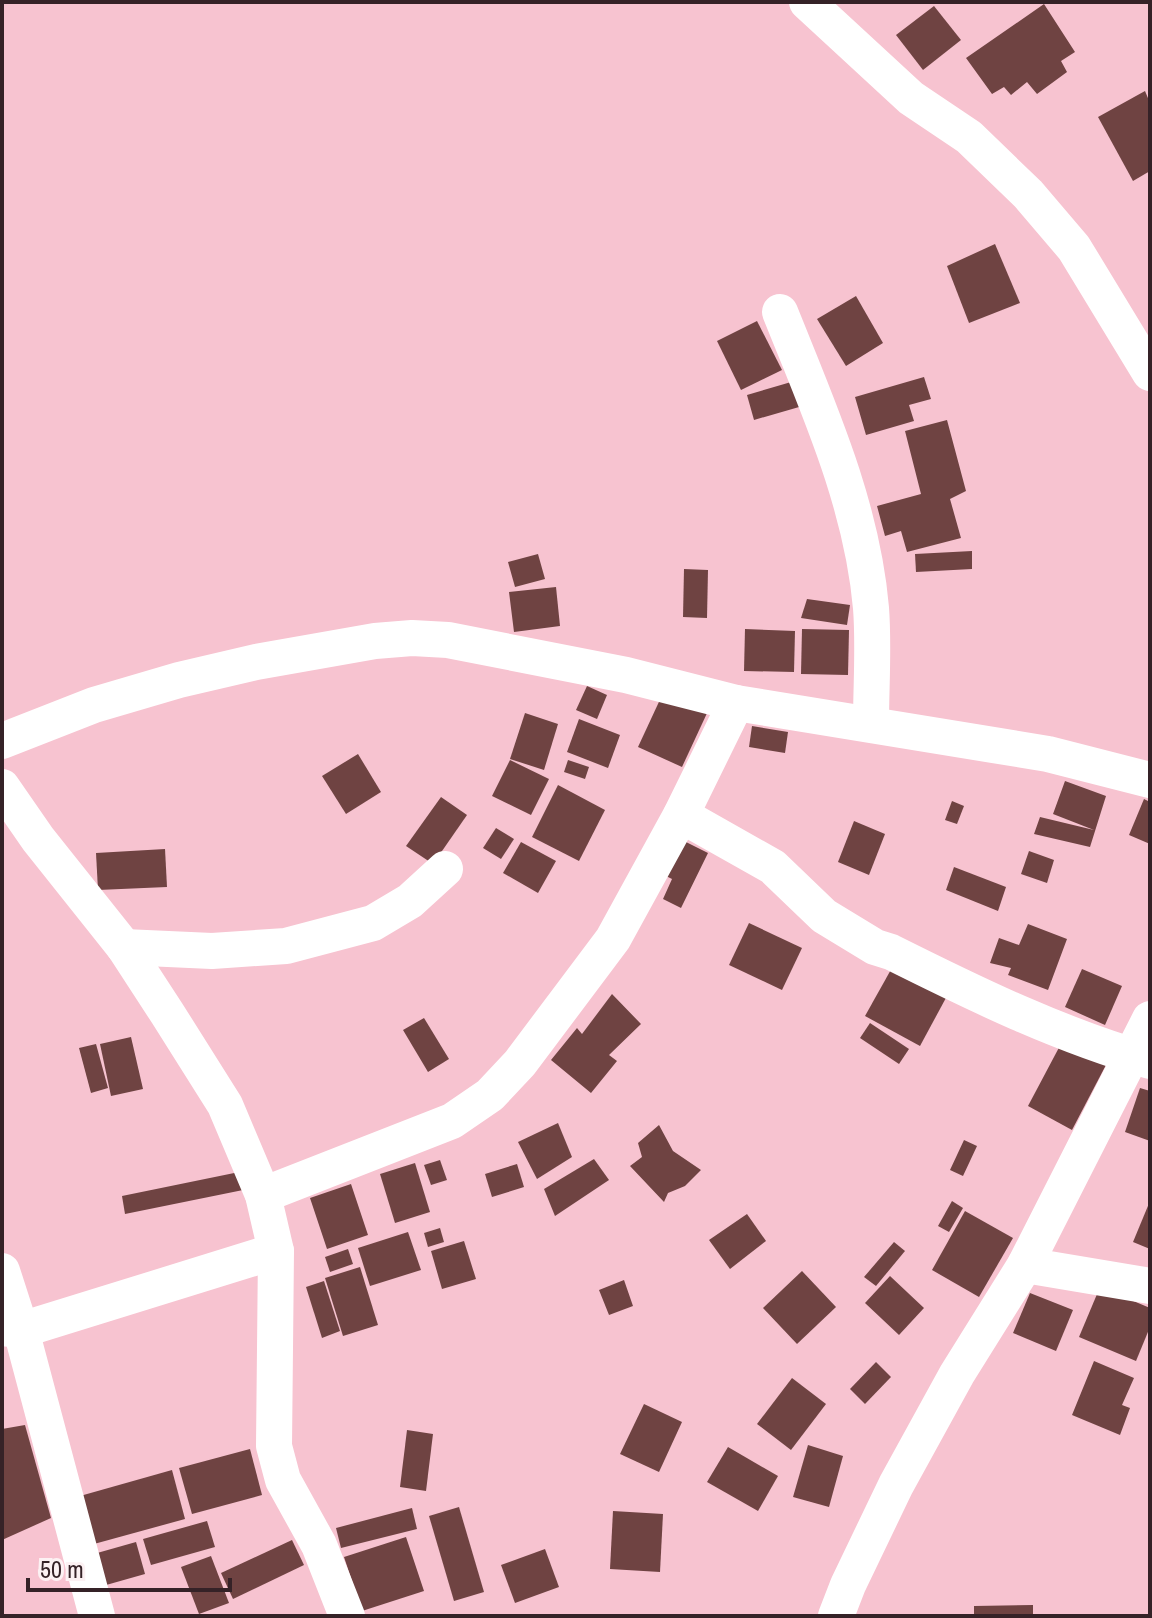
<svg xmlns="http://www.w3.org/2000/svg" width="1152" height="1618" viewBox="0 0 1152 1618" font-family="'Archivo Narrow',sans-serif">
	<rect width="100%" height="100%" fill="#f7c3d0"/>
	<g fill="#6f4342">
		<polygon points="1044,4 1075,52 1061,61 1067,72 1037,94 1027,82 1011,95 1004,87 992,94 966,58"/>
		<polygon points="934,6 961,40 923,70 896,35"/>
		<polygon points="1145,91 1150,103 1150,171 1133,181 1098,117"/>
		<polygon points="995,244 1020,303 969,323 947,266"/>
		<polygon points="856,296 883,343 846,366 817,319"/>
		<polygon points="757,321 782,370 741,390 717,341"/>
		<polygon points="924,377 931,399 909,405 914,421 866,435 855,397"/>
		<polygon points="798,380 806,405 754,420 747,395"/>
		<polygon points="947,420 966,491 950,499 961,538 907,552 901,531 885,536 877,506 921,494 905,431"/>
		<polygon points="972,551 972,569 916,572 915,554"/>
		<polygon points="538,554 545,579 515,587 508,562"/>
		<polygon points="684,569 708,570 707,618 683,617"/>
		<polygon points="556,587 560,626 514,632 509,592"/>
		<polygon points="807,599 850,605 847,625 801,618"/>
		<polygon points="745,629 795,631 794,672 744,671"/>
		<polygon points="802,629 849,630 848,675 801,674"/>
		<polygon points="587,686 607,695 597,719 576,710"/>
		<polygon points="664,691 708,711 682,767 638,747"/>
		<polygon points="525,713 558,724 544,770 510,759"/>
		<polygon points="579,719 620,735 608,768 567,752"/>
		<polygon points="752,726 788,732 785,753 749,747"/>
		<polygon points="358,754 381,792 346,814 322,776"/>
		<polygon points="510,760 549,779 531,815 492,796"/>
		<polygon points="568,760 589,767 585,779 564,772"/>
		<polygon points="1065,781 1106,796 1090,847 1034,834 1040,817 1094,830 1053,814"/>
		<polygon points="558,785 605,810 579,861 532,837"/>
		<polygon points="441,797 467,815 433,864 406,846"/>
		<polygon points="1144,799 1150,802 1150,844 1129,835"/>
		<polygon points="952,801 964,806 957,824 945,820"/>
		<polygon points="854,821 885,834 869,875 838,862"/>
		<polygon points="496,828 514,839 501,859 483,848"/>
		<polygon points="521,842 556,861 538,893 503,873"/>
		<polygon points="686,842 708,853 681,908 663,899 672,879 656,871"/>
		<polygon points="165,849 167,887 98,890 96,853"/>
		<polygon points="1029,851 1054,860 1047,883 1021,874"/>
		<polygon points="954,867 1006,887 998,911 946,890"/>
		<polygon points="749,923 802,948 782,990 729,965"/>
		<polygon points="1028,924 1067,939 1048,990 1008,975 1011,968 990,963 999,938 1019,945"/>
		<polygon points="893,966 947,996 920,1046 865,1016"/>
		<polygon points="1082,969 1122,986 1105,1025 1065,1007"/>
		<polygon points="612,994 641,1024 609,1055 617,1061 591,1093 551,1060 577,1028 582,1034"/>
		<polygon points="424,1018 449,1059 428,1072 403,1030"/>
		<polygon points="870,1023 909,1049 899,1064 860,1038"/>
		<polygon points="131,1037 143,1089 111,1096 100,1044"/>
		<polygon points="1063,1040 1107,1063 1072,1130 1028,1106"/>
		<polygon points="96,1044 108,1088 91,1093 79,1048"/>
		<polygon points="1140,1088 1150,1091 1150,1141 1125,1132"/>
		<polygon points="558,1123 572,1157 537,1179 518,1142"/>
		<polygon points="659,1125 673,1151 701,1170 685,1186 668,1193 664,1202 630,1166 642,1157 638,1143"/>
		<polygon points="964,1140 977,1146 963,1176 950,1170"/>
		<polygon points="594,1159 609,1180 555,1216 544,1189"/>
		<polygon points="440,1160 447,1180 431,1185 424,1165"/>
		<polygon points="415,1163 430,1212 395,1223 380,1174"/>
		<polygon points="517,1164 524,1187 492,1197 485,1174"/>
		<polygon points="244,1171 248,1189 125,1214 122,1196"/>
		<polygon points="351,1184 368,1235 327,1249 310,1198"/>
		<polygon points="952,1201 963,1208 949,1232 938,1226"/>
		<polygon points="1150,1201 1150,1249 1133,1242"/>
		<polygon points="965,1211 1013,1238 979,1297 932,1270"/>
		<polygon points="747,1214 766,1241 730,1269 709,1240"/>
		<polygon points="440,1228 444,1242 428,1247 424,1233"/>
		<polygon points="408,1232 421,1270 370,1286 358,1248"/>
		<polygon points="464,1241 476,1279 442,1289 431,1251"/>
		<polygon points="894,1242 905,1251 876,1286 864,1277"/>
		<polygon points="348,1249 353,1264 330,1272 325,1257"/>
		<polygon points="360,1267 378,1325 343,1336 325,1278"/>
		<polygon points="802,1271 836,1307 797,1344 763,1308"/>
		<polygon points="890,1276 924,1308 899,1335 865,1303"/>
		<polygon points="624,1280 633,1306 609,1315 599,1290"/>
		<polygon points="324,1281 340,1331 322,1338 306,1287"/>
		<polygon points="1100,1287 1150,1308 1150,1327 1136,1361 1079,1337"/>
		<polygon points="1030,1293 1073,1310 1056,1351 1013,1333"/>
		<polygon points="1094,1361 1134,1378 1122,1405 1130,1408 1120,1435 1072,1415"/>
		<polygon points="876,1362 891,1377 865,1404 850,1389"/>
		<polygon points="792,1378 826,1404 791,1450 757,1424"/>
		<polygon points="644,1404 682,1422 659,1472 620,1454"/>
		<polygon points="25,1425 51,1518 2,1540 2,1429"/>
		<polygon points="407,1430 433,1434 426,1491 400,1487"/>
		<polygon points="808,1445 843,1456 829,1507 793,1497"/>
		<polygon points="728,1447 778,1476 758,1511 707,1482"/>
		<polygon points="250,1449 262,1495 192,1514 179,1468"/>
		<polygon points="172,1470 185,1519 94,1544 80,1496"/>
		<polygon points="459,1507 484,1592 454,1601 429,1516"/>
		<polygon points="412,1508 417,1529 341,1548 336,1528"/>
		<polygon points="613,1511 663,1514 660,1572 610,1569"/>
		<polygon points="207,1521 215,1547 151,1565 143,1539"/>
		<polygon points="406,1537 424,1591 362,1611 344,1557"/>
		<polygon points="292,1540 304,1565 233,1599 221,1573"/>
		<polygon points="136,1542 145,1574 92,1589 83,1557"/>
		<polygon points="545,1549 559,1587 515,1603 501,1565"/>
		<polygon points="211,1556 229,1603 199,1614 181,1567"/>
		<polygon points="1033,1605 1033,1616 974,1616 974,1606"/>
	</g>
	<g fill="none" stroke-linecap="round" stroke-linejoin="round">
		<g stroke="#fff" stroke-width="36">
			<polyline points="807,2 911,98 969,137 1028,194 1074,248 1150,373"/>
			<path d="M780,312C818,407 862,504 871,608C874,646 871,686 871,724"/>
			<polyline points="2,741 94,705 179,680 256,662 375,641 412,638 448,640 626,675 736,703 1048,754 1150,780"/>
			<polyline points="2,787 38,839 124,947 167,1013 225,1105 263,1195 276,1251 274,1446 283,1480 319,1545 347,1616"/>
			<path d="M681,815L773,867L824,916L875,947L891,952C975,994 1059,1035 1150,1061"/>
			<polyline points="124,947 212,951 286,946 373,923 410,901 445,869"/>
			<polyline points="263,1195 452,1121 490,1095 520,1063 613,939 681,815 736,703"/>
			<polyline points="1025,1265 1150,1286"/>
			<polyline points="2,1271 21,1330 276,1251"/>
			<polyline points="2,1328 21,1330 97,1616"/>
			<polyline points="836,1616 848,1585 896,1485 957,1374 1025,1265 1150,1019"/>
		</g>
	</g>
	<rect width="1152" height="1618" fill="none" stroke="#352227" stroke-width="8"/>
	<path d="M28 1578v12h202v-12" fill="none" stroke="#352227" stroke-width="4"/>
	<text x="40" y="1578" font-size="24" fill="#352227" stroke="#fcf1f3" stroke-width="6" paint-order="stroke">50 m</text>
</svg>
